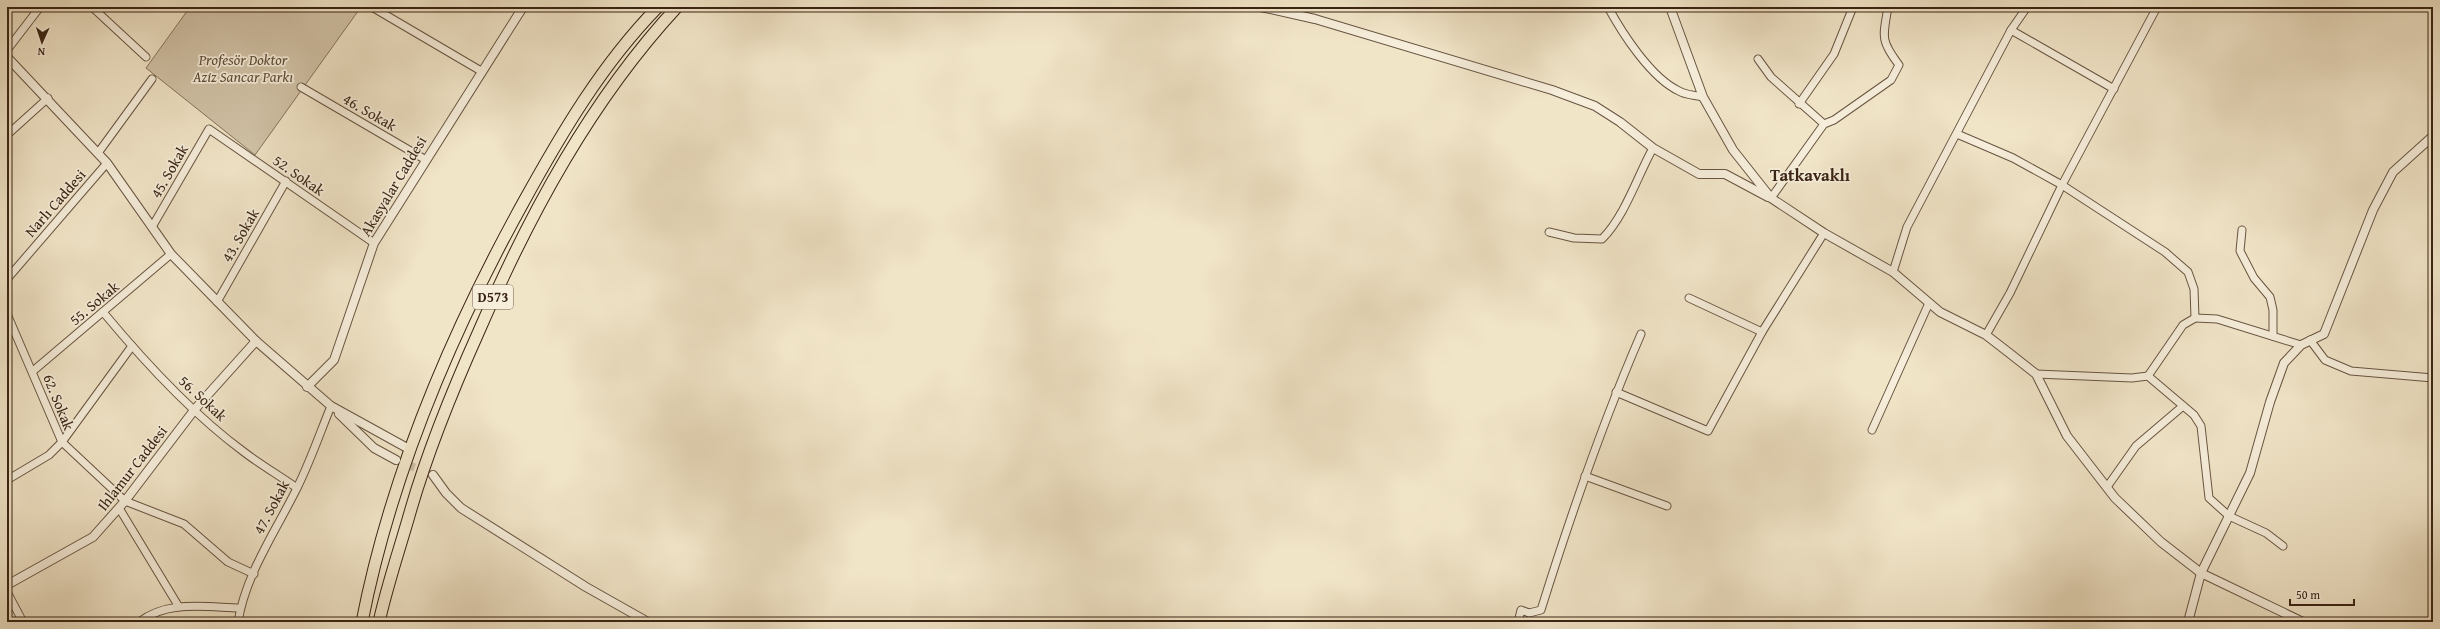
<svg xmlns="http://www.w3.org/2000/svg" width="2440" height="629" viewBox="0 0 2440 629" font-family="'Gentium Book Plus',serif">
	<rect width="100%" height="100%" fill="#f1e5c8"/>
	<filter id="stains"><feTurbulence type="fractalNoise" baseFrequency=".005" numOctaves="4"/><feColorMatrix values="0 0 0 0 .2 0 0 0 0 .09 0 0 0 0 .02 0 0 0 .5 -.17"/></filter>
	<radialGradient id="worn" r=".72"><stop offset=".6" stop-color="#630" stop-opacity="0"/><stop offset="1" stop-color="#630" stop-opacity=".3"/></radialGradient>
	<polygon fill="#d2c4a9" stroke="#86745e" points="190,7 361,7 255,155 146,68"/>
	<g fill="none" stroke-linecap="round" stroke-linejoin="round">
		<polyline stroke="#ccbea4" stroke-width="8" stroke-dasharray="8 4" stroke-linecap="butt" points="396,460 433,475"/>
		<defs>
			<g id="minor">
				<polyline points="92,7 146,57"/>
				<polyline points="372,7 481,71"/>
				<path d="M1608,7C1622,33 1651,78 1679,91C1685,95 1695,95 1703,97"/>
				<polyline points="2011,30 2114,89"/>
				<polyline points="7,50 40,7"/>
				<polyline points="1758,59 1771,77 1824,124"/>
				<polyline points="301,87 426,160"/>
				<polyline points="1799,104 1834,54 1853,7"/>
				<polyline points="1957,134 2013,158 2062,185 2165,252 2188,272 2194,289 2195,318 2217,319 2301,345"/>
				<polyline points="7,135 48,98"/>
				<polyline points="98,153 152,79"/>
				<path d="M1771,198L1824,124L1834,120L1891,80L1899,65C1880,40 1883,37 1888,7"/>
				<polyline points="152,227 209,129 374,243"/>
				<polyline points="2242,230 2240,251 2254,278 2270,297 2273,310 2273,336"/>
				<path d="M1549,232L1574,238L1602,239C1625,216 1637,177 1653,148"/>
				<polyline points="1893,272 1907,227 2011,30 2027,7"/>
				<polyline points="7,279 107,163"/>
				<polyline points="1689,298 1762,332"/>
				<polyline points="217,302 286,181"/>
				<path d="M103,312C142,359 195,416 244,452C261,465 280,476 297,488"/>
				<polyline points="7,314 62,442 125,501 184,524 228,562 254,574"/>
				<polyline points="1986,335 2010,293 2062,185 2157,7"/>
				<polyline points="2310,340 2325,360 2351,371 2433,378"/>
				<polyline points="33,371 171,254"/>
				<polyline points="2036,374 2132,378 2148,376 2194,415 2201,426 2209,498 2229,516 2266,533 2283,546"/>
				<polyline points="2148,376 2183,325 2195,318"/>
				<polyline points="1616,392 1708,431 1762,332 1824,233"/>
				<polyline points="1872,430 1929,303"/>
				<polyline points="1585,476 1667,506"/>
				<polyline points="7,480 49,455 62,442 132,346"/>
				<polyline points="2107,487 2136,446 2183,406"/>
				<polyline points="119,508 179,607"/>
				<polyline points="7,592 23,622"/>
				<path d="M139,622C168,600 205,607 240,608"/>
				<path d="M238,622C246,573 276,531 297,488C310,462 320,433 331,406"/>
				<path d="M1518,622L1521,610L1529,613L1541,610C1570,517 1602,424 1641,334"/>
			</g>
			<g id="tertiary">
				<polyline points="1261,7 1315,19 1552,90 1595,106 1620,122 1653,148 1699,174 1725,174 1768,197"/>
				<polyline points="1670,7 1703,97 1733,150 1771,198 1824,233 1893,272 1940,312 1986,335 2008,352 2036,374 2067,436 2115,498 2161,542 2201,573 2303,622"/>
				<polyline points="7,57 107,163 171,254 256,341 331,406 409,449"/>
				<polyline points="307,387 334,360 374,243 523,7"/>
				<polyline points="339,414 374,448 396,460"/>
				<polyline points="433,475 446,493 461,508 586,587 648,622"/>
				<polyline points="7,585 93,537 125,501 195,409 256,341"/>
				<polyline points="2188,622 2201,573 2250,473 2270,402 2284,363 2301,345 2324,334 2373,210 2393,172 2433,136"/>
			</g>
			<g id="trunk">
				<path d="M362,622C391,474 450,335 523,203C561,134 602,64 658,7"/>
				<path d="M379,622C388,582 400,548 411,509C429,447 453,389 479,331C529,215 591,100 677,7"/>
			</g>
		</defs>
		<use href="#minor" stroke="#685441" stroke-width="9"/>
		<use href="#tertiary" stroke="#685441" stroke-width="10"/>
		<use href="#trunk" stroke="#3a2414" stroke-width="13"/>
		<use href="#minor" stroke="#f6eedb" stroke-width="7"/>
		<use href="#tertiary" stroke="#f6eedb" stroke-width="8"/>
		<use href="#trunk" stroke="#f1e5c8" stroke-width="11"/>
	</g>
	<g text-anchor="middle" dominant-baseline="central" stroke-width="3.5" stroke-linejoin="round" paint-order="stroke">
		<rect fill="#f6eedb" stroke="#726150" stroke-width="1" x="473" y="285" width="40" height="24" rx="3"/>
		<g font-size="14" font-weight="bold" fill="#3a2414">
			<text x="493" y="297">D573</text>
		</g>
		<g font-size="15" font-style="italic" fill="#604c39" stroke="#f6eedb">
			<text x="243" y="59">Profesör Doktor<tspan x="243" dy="17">Aziz Sancar Parkı</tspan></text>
		</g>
		<g font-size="15" fill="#3a2414" stroke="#f6eedb">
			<text transform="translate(370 112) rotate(30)">46. Sokak</text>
			<text transform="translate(169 171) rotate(-60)">45. Sokak</text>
			<text transform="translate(299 175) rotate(35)">52. Sokak</text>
			<text transform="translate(393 186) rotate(-59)">Akasyalar Caddesi</text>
			<text transform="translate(55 203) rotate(-49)">Narlı Caddesi</text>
			<text transform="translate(240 235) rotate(-60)">43. Sokak</text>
			<text transform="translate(94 303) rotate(-40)">55. Sokak</text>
			<text transform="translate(203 398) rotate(43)">56. Sokak</text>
			<text transform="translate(59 402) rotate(68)">62. Sokak</text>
			<text transform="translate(132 468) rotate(-52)">Ihlamur Caddesi</text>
			<text transform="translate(271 507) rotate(-62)">47. Sokak</text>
		</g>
		<g font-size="17" font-weight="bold" fill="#3a2414" stroke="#f6eedb">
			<text x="1810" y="174">Tatkavaklı</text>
		</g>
	</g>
	<rect width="2440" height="629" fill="none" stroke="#f1e5c8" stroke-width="24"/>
	<rect x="8" y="8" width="2424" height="613" fill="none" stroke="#3a2414" stroke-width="2"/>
	<rect x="12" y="12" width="2416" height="605" fill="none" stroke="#3a2414"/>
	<g transform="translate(42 42) rotate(183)" stroke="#f6eedb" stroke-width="3" paint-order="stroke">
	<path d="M0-3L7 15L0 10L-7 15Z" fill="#3a2414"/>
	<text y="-6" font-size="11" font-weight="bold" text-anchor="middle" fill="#3a2414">N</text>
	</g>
	<path d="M2290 599v6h64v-6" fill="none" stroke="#3a2414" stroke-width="2"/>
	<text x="2296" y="599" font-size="12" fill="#3a2414" stroke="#f6eedb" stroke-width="3" paint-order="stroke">50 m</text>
	<rect width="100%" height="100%" filter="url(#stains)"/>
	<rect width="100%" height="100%" fill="url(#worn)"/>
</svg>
